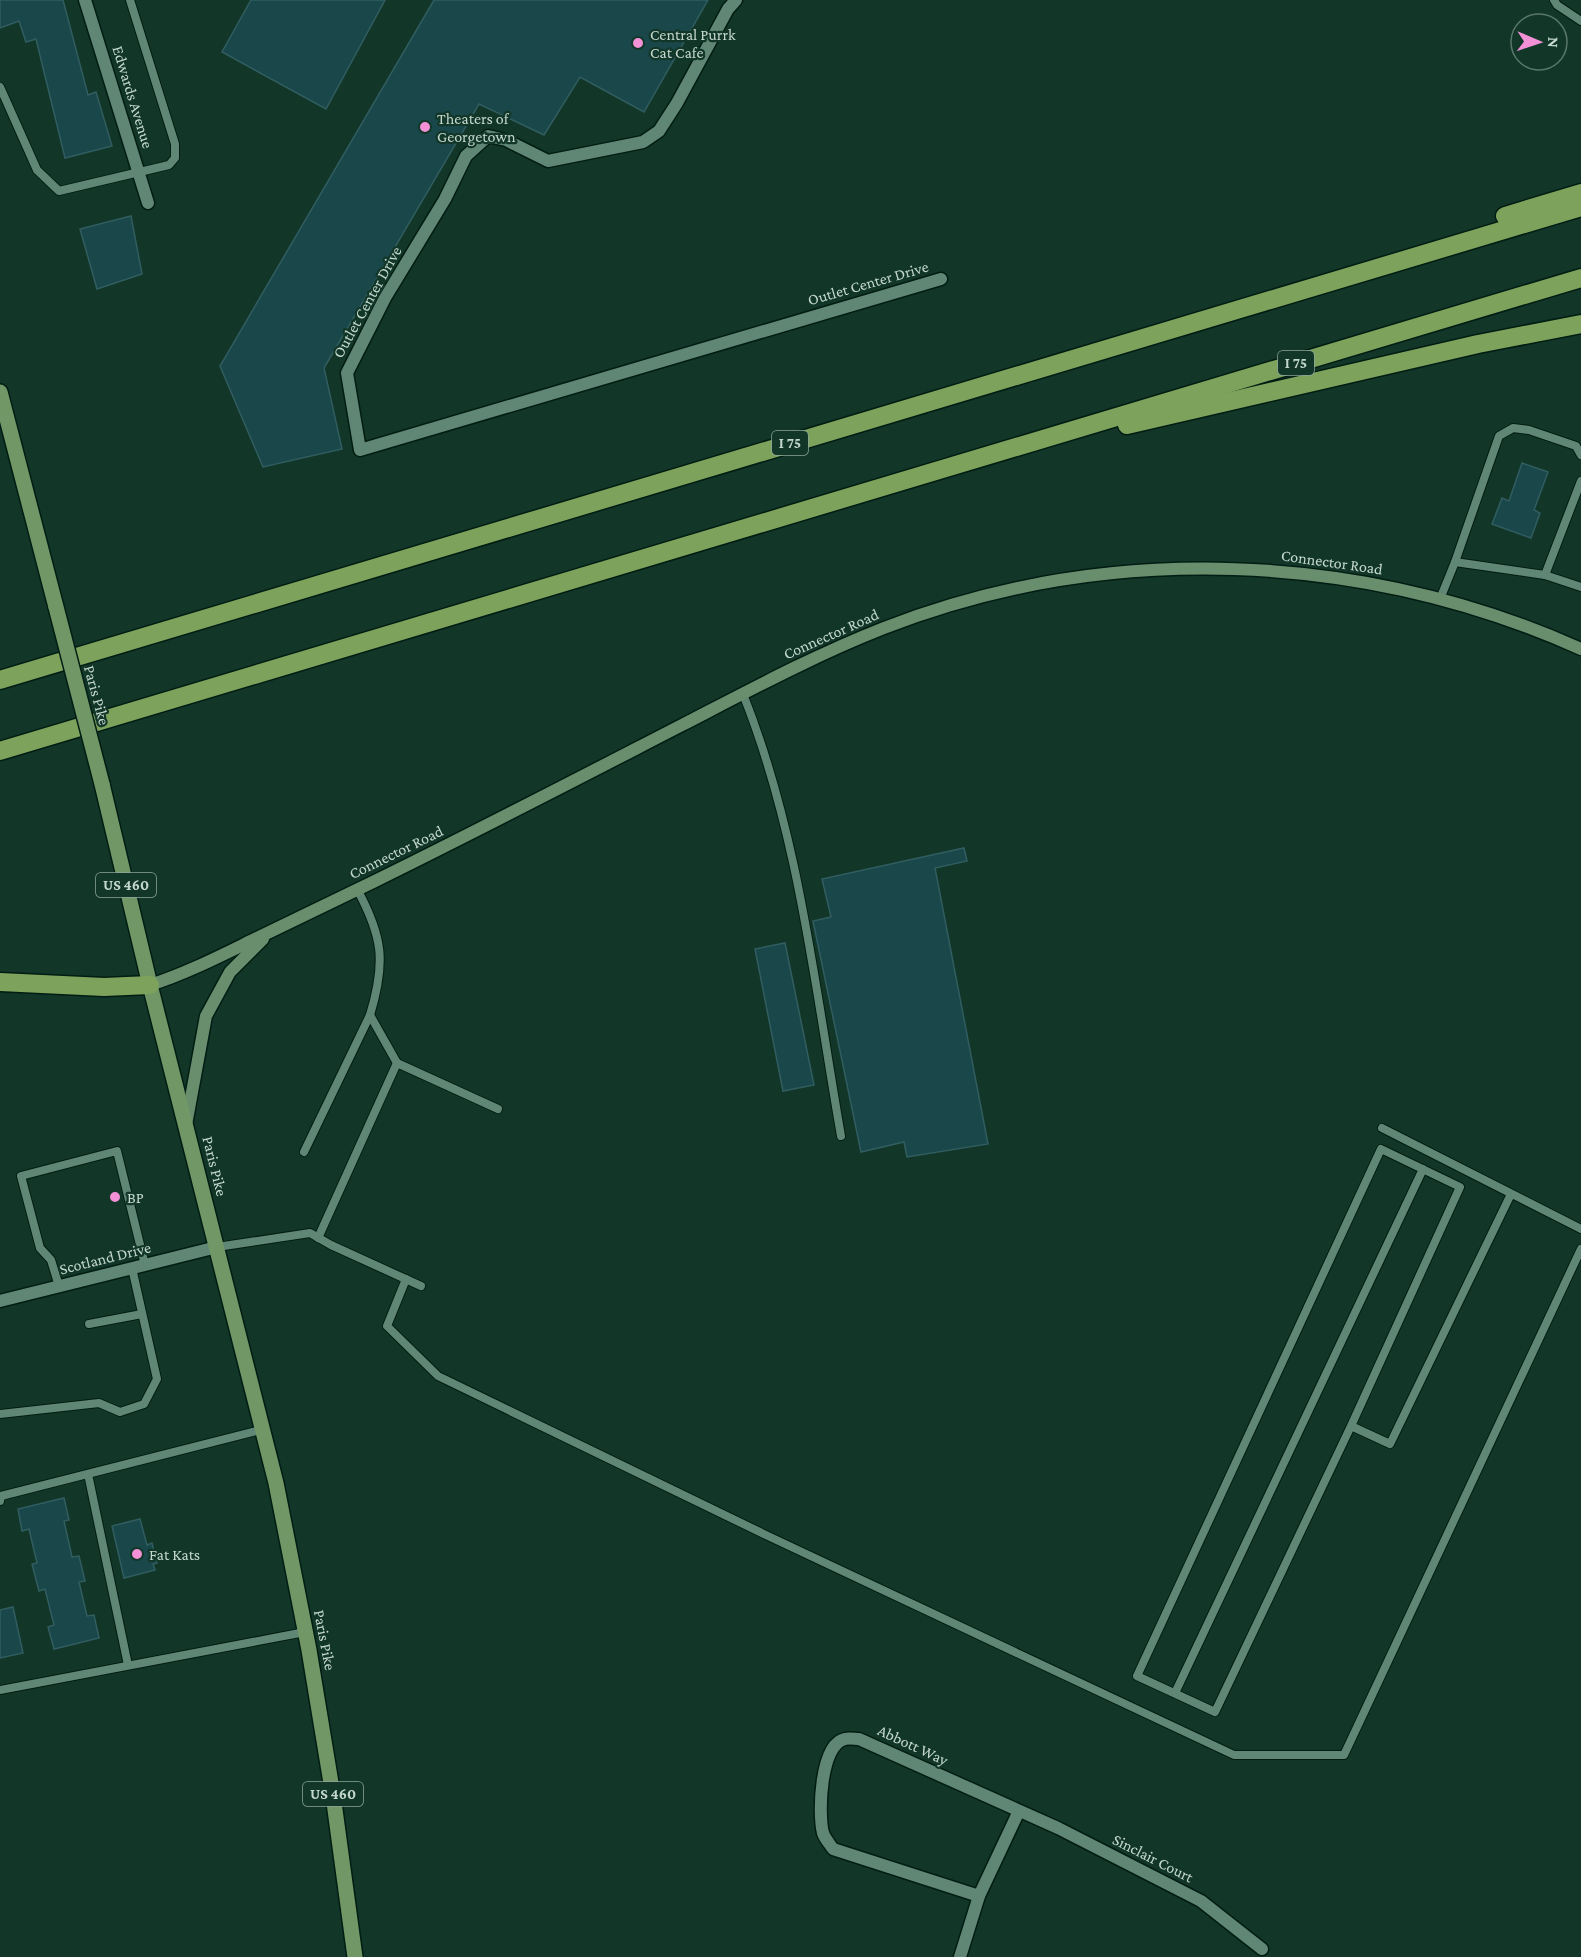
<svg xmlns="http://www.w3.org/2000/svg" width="1581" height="1957" viewBox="0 0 1581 1957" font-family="'Crimson Pro',serif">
	<rect width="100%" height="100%" fill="#123729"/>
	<g fill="#19474a" stroke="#315d60" stroke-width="1.5">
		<polygon points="0,0 63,0 88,95 96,92 112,146 65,158 36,39 26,42 19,21 0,28"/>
		<polygon points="251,0 385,0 326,109 222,52"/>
		<polygon points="434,0 708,0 644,112 580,77 544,135 479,104 324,368 342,449 263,467 220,366"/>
		<polygon points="131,216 142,274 97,289 80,229"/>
		<polygon points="1522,463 1548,472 1534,510 1540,513 1531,538 1492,524 1502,498 1509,501"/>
		<polygon points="964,848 967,861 935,868 988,1144 907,1157 904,1142 861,1152 813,921 831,917 822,879"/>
		<polygon points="785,943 814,1085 783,1091 755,949"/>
		<polygon points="64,1498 69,1520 64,1521 72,1557 79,1556 85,1581 79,1582 87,1616 94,1615 99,1638 54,1649 48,1627 54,1625 45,1589 39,1591 32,1564 37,1563 29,1529 22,1531 18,1509"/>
		<polygon points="140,1519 147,1545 152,1543 157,1563 153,1564 155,1570 124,1578 112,1526"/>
		<polygon points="13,1607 23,1653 0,1658 0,1610"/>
	</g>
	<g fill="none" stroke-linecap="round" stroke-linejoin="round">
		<defs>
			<g id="service">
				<polyline points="1554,0 1557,5 1581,21"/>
				<polyline points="0,87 37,170 59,191 169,165 175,158 175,144 130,0"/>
				<polyline points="1455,562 1499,436 1513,428 1529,430 1576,446 1581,455"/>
				<polyline points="1545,575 1581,481"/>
				<polyline points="1440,599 1455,562 1545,575 1581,587"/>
				<path d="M743,694C799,834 815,989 841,1136"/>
				<polyline points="370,1015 397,1063"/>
				<polyline points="1382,1128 1581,1229"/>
				<path d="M304,1152L370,1015C386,962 383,937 357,889"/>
				<polyline points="318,1238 397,1063 498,1109"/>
				<polyline points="217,1247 310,1233 331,1245 421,1286"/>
				<polyline points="406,1279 387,1326 438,1376 768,1536 1234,1755 1344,1755 1581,1249"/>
				<polyline points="59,1286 51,1260 40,1248 21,1176 117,1151 145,1265"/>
				<polyline points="89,1324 142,1314"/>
				<polyline points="0,1414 99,1403 120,1412 144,1404 157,1379 132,1268"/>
				<polyline points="1351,1426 1460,1187 1381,1149 1137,1676 1215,1712 1351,1426 1390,1444 1511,1194"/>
				<polyline points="88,1474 128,1665"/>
				<polyline points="0,1501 1,1496 264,1429"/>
				<polyline points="0,1690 305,1632"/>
				<polyline points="1175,1693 1423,1169"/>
			</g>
			<g id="minor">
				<polyline points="85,0 148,203"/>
				<polyline points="736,0 728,9 677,103 659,131 643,142 548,161 506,140 488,136 466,156 445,199 385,298 347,373 360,450 941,279"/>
				<polyline points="0,1301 217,1247"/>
				<path d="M979,1896L833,1849C830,1844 825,1839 823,1833C818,1814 820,1744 845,1739C849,1738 855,1739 859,1739L1058,1828L1201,1901L1262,1949"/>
				<polyline points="960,1957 979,1896 1018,1813"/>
			</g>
			<g id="secondary">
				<path d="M150,985C187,973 220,956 255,939C294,920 334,901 373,882C477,831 579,778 682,725C748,691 815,655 884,628C1108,541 1362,551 1581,649"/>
				<polyline points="186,1125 206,1016 230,972 263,939"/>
			</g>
			<g id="primary">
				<polyline points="0,392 56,607"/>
				<polyline points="102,784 150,985 276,1483 309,1650 333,1795 355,1957"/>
			</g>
			<g id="motorway">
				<polyline points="1505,216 1581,193"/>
				<polyline points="1127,425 1478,344 1581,324"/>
				<polyline points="0,680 1581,207"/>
				<polyline points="0,751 1581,278"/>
				<polyline points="0,982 104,987 150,985"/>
			</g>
		</defs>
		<use href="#service" stroke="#021d13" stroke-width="10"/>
		<use href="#minor" stroke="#021d13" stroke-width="15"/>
		<use href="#secondary" stroke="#021d13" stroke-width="15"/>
		<use href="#primary" stroke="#021d13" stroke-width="18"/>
		<use href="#motorway" stroke="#021d13" stroke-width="21"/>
		<use href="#service" stroke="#608676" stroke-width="8"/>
		<use href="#minor" stroke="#608676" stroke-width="12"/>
		<use href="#secondary" stroke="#698e6e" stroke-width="12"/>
		<use href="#primary" stroke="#719766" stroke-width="15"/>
		<use href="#motorway" stroke="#7da25b" stroke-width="18"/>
		<defs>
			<polyline id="primary-bridge" points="56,607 102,784"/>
		</defs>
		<use href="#primary-bridge" stroke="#021d13" stroke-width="18" stroke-linecap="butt"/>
		<use href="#primary-bridge" stroke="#719766" stroke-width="15"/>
	</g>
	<g fill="#f291d6" stroke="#123729" stroke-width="2">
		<circle cx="638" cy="43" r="6"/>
		<circle cx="425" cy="127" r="6"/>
		<circle cx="115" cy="1197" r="6"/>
		<circle cx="137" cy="1554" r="6"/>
	</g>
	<g text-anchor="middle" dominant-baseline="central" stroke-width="4.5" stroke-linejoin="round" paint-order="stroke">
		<g fill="#123729" stroke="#8ea79c" stroke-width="1.5">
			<rect x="1278" y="351" width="36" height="24" rx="4.5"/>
			<rect x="772" y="431" width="36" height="24" rx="4.5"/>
			<rect x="96" y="873" width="60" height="24" rx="4.5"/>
			<rect x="303" y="1782" width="60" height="24" rx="4.5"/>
		</g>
		<g font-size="15" font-weight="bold" fill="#c3d7ce">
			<text x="1296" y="363">I 75</text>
			<text x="790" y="443">I 75</text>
			<text x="126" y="885">US 460</text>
			<text x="333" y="1794">US 460</text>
		</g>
		<g font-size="16" fill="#c3d7ce" stroke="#123729" text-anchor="start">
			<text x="650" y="34">Central Purrk<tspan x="650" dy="18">Cat Cafe</tspan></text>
			<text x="437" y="118">Theaters of<tspan x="437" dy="18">Georgetown</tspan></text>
			<text x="127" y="1197">BP</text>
			<text x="149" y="1554">Fat Kats</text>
		</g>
		<g font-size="16" fill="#c3d7ce" stroke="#123729">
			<text transform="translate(133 97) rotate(73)">Edwards Avenue</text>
			<text transform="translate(868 283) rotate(-16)">Outlet Center Drive</text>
			<text transform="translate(367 302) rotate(-61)">Outlet Center Drive</text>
			<text transform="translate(1332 562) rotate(8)">Connector Road</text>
			<text transform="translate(831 634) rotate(-24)">Connector Road</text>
			<text transform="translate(97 695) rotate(75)">Paris Pike</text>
			<text transform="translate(396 852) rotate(-26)">Connector Road</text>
			<text transform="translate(215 1166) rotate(76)">Paris Pike</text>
			<text transform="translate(105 1258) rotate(-14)">Scotland Drive</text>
			<text transform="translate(325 1640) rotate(79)">Paris Pike</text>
			<text transform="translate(913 1745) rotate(25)">Abbott Way</text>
			<text transform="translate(1153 1858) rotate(27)">Sinclair Court</text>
		</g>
	</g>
	<g transform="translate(1539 42) rotate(92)"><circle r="28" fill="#123729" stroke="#59776b" stroke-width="1.5"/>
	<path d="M0-4.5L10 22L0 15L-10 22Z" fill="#f291d6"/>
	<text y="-9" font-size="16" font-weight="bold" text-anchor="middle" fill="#c3d7ce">N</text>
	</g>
</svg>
